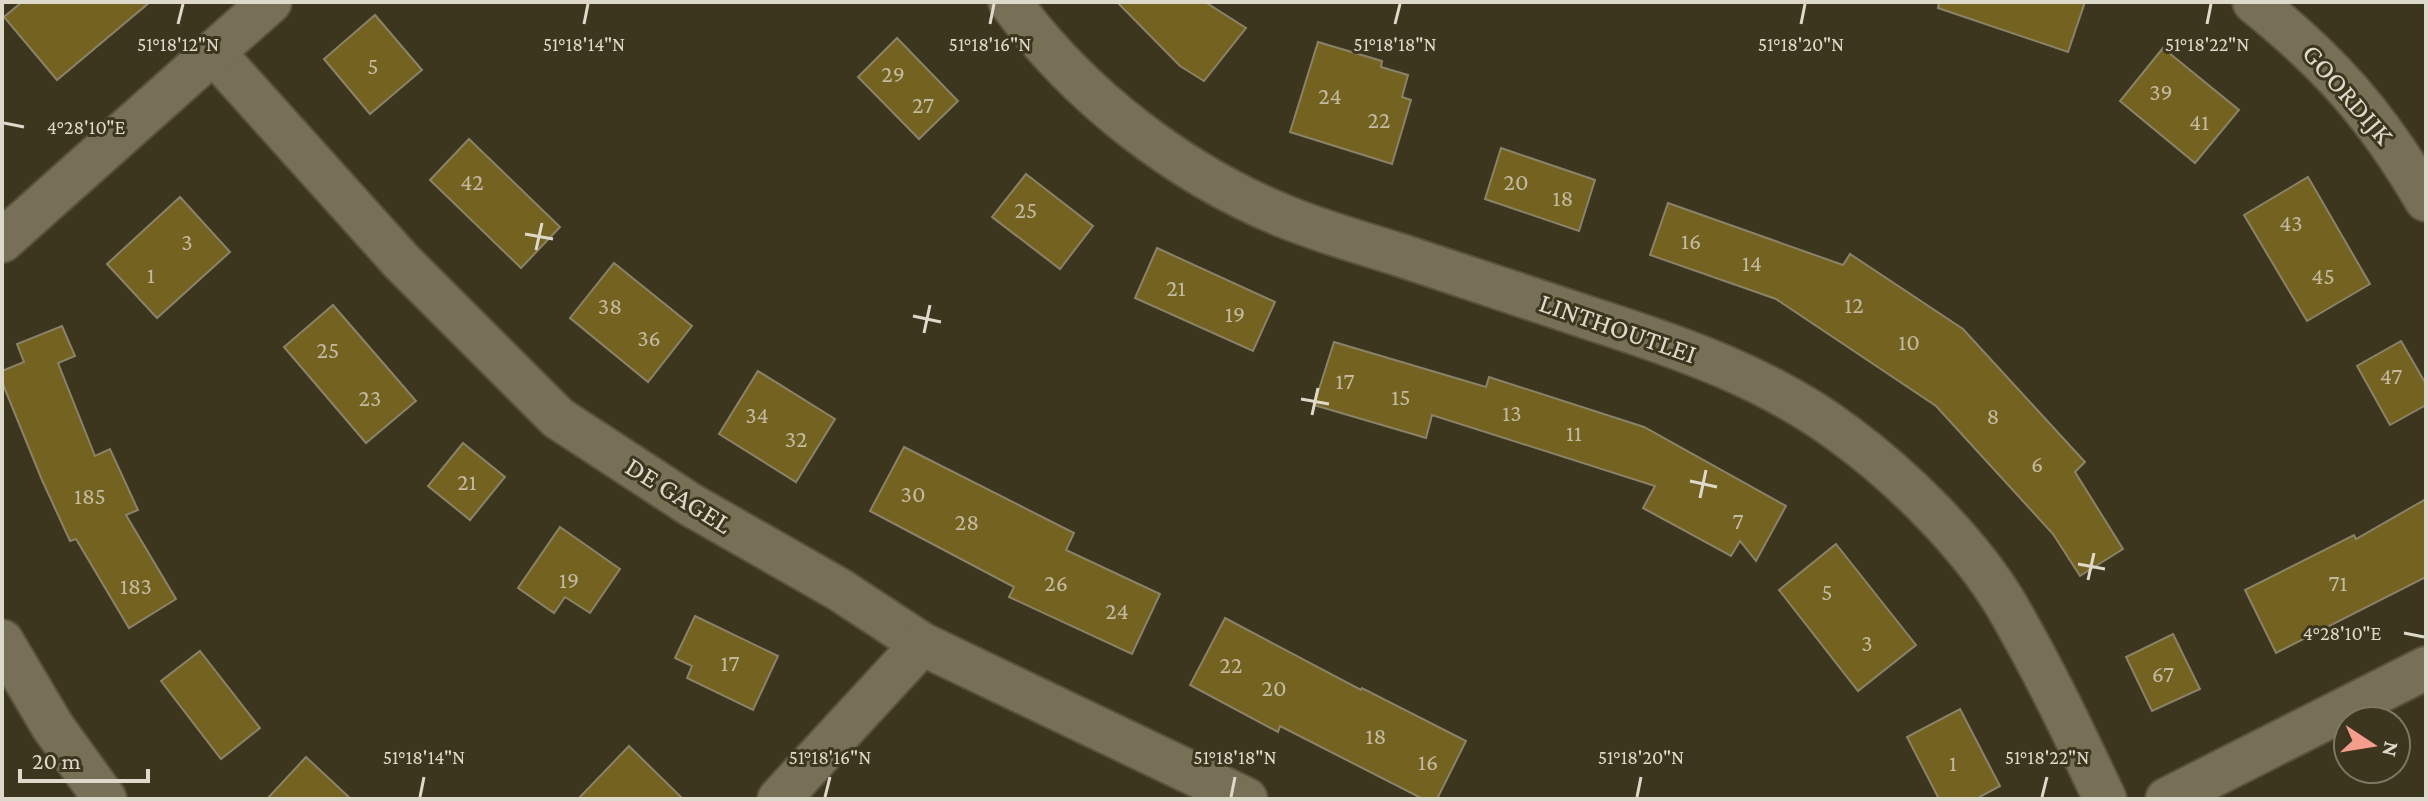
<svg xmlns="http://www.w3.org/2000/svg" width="2428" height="801" viewBox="0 0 2428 801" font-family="'Crimson Pro',serif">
	<rect width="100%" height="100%" fill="#3d361e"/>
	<g fill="#746220" stroke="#8a8369" stroke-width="2">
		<polygon points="22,2 150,2 57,80 4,17"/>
		<polygon points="1117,2 1205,2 1246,28 1204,81 1180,66"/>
		<polygon points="1939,2 2085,2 2068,52 1938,8"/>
		<polygon points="375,15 422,70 370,114 324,59"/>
		<polygon points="897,38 958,101 919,139 858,77"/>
		<polygon points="1318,42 1382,61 1381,67 1408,75 1402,97 1411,100 1392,164 1290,132"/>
		<polygon points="2163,48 2239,110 2195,163 2120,101"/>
		<polygon points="469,139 560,227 521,268 430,180"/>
		<polygon points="1501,148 1595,180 1579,231 1485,199"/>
		<polygon points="1026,174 1093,226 1060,269 992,217"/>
		<polygon points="2308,177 2370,284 2307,321 2244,215"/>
		<polygon points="180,197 230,252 157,318 107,264"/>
		<polygon points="1668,203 1843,265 1850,254 1963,329 2085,462 2075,472 2123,549 2080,576 2053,534 1936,406 1776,299 1650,255"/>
		<polygon points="1157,248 1275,302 1253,351 1135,298"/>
		<polygon points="614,263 692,326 648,382 570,318"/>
		<polygon points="333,305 416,401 366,443 284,347"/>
		<polygon points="62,326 75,356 58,363 95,456 110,449 138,510 126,515 176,599 129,628 76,539 70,541 42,480 2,382 2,371 24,362 17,344"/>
		<polygon points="2401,341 2426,384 2426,405 2390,425 2357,366"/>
		<polygon points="1334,342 1486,387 1489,377 1644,427 1786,506 1756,561 1740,541 1731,556 1643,508 1655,486 1432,415 1426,438 1314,405"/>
		<polygon points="758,371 835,419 796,482 719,434"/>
		<polygon points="463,443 505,477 470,520 428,486"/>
		<polygon points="904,447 1074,533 1066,550 1160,594 1132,654 1009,597 1014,587 870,511"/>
		<polygon points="2426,499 2426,577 2276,653 2245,590 2354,535 2356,539"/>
		<polygon points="560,527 620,569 590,613 565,597 554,613 518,588"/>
		<polygon points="1836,544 1916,645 1858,691 1779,590"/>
		<polygon points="695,616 778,656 753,710 687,678 692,666 675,658"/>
		<polygon points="1225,618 1361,690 1362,688 1466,741 1437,799 1423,799 1280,726 1278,732 1190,685"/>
		<polygon points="2173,634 2200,689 2152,711 2126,657"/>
		<polygon points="200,651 260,728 221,759 161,681"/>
		<polygon points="1960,709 2000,786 1976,799 1939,799 1907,737"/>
		<polygon points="629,746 683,799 578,799"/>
		<polygon points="306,757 351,799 267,799"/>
	</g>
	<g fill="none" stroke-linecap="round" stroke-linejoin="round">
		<defs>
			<g id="street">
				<path d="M1010,2C1078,95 1179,174 1286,217C1323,232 1362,243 1400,255C1465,277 1530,298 1595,320C1682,348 1771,379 1845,435C1902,477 1968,542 2005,603C2042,666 2074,733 2105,799"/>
				<path d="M2254,2C2330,63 2377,116 2426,200"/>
				<polyline points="214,53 401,261 558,418 691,505 840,590 922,644 1246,799"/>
				<polyline points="2,241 270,2"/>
				<polyline points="2,641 53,727 105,799"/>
				<polyline points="779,799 922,644"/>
				<polyline points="2167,799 2426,668"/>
			</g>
		</defs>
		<use href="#street" stroke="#58523d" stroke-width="46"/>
		<use href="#street" stroke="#776f56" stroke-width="42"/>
	</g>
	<path fill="none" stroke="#ddd9cb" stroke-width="3" d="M178,24L183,4M584,24L588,4M990,24L994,4M1395,24L1400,4M1801,24L1805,4M2207,24L2211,4M4,123L24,127M525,234L553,239M536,250L542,223M913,316L941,322M924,333L930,305M1301,399L1329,404M1312,415L1318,388M1690,481L1717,487M1700,498L1706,470M2078,564L2105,569M2088,580L2094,553M2404,633L2424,637M420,797L424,777M825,797L830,777M1231,797L1235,777M1637,797L1641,777M2042,797L2047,777"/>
	<g text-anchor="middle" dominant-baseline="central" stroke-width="6" stroke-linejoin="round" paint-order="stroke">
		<g font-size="24" fill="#c3bba0">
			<text x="373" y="65">5</text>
			<text x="893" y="73">29</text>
			<text x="2161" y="91">39</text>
			<text x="1330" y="95">24</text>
			<text x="923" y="104">27</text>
			<text x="1379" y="119">22</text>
			<text x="2199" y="121">41</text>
			<text x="472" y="181">42</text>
			<text x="1516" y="181">20</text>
			<text x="1563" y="197">18</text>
			<text x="1026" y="209">25</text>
			<text x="2291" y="222">43</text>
			<text x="1691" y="240">16</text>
			<text x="187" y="241">3</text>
			<text x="1752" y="262">14</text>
			<text x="151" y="274">1</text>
			<text x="2323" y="275">45</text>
			<text x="1176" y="287">21</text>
			<text x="1854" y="304">12</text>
			<text x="610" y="305">38</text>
			<text x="1235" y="313">19</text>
			<text x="649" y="337">36</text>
			<text x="1909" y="341">10</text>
			<text x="328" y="349">25</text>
			<text x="2391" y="375">47</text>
			<text x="1345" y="380">17</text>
			<text x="1401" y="396">15</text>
			<text x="370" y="397">23</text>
			<text x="1512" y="412">13</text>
			<text x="757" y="414">34</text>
			<text x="1993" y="415">8</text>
			<text x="1574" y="432">11</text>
			<text x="796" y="438">32</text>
			<text x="2037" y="463">6</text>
			<text x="467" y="481">21</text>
			<text x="913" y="493">30</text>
			<text x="90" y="495">185</text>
			<text x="1738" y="520">7</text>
			<text x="967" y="521">28</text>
			<text x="569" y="579">19</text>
			<text x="1056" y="582">26</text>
			<text x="2338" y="582">71</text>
			<text x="136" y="585">183</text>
			<text x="1827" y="591">5</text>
			<text x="1117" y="610">24</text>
			<text x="1867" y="642">3</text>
			<text x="730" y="662">17</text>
			<text x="1231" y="664">22</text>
			<text x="2163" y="673">67</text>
			<text x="1274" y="687">20</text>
			<text x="1376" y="735">18</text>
			<text x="1428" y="761">16</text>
			<text x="1953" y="762">1</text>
		</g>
		<g font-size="28" fill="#ddd9cb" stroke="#3d361e">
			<text transform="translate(2348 94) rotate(49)">GOORDIJK</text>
			<text transform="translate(1618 328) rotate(19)">LINTHOUTLEI</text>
			<text transform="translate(679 495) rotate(32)">DE GAGEL</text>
		</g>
	</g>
	<g font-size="20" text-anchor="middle" fill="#ddd9cb" stroke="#3d361e" stroke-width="6" stroke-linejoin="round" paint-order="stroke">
		<text x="178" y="51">51°18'12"N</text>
		<text x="584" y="51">51°18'14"N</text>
		<text x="990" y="51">51°18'16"N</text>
		<text x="1395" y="51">51°18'18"N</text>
		<text x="1801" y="51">51°18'20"N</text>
		<text x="2207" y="51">51°18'22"N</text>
		<text x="86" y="134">4°28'10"E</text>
		<text x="2342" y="640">4°28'10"E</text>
		<text x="424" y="764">51°18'14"N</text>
		<text x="830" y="764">51°18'16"N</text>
		<text x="1235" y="764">51°18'18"N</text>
		<text x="1641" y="764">51°18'20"N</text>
		<text x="2047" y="764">51°18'22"N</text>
	</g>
	<rect width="2428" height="801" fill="none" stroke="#ddd9cb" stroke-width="8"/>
	<g transform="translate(2372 745) rotate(102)"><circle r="38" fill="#3d361e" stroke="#7d7763" stroke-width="2"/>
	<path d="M0-6L14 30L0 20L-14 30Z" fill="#f49d8c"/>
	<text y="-12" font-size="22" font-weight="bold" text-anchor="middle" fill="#ddd9cb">N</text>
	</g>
	<path d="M20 769v12h128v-12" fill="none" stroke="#ddd9cb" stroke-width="4"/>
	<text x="32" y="769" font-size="24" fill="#ddd9cb" stroke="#3d361e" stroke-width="6" paint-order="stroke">20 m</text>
</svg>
